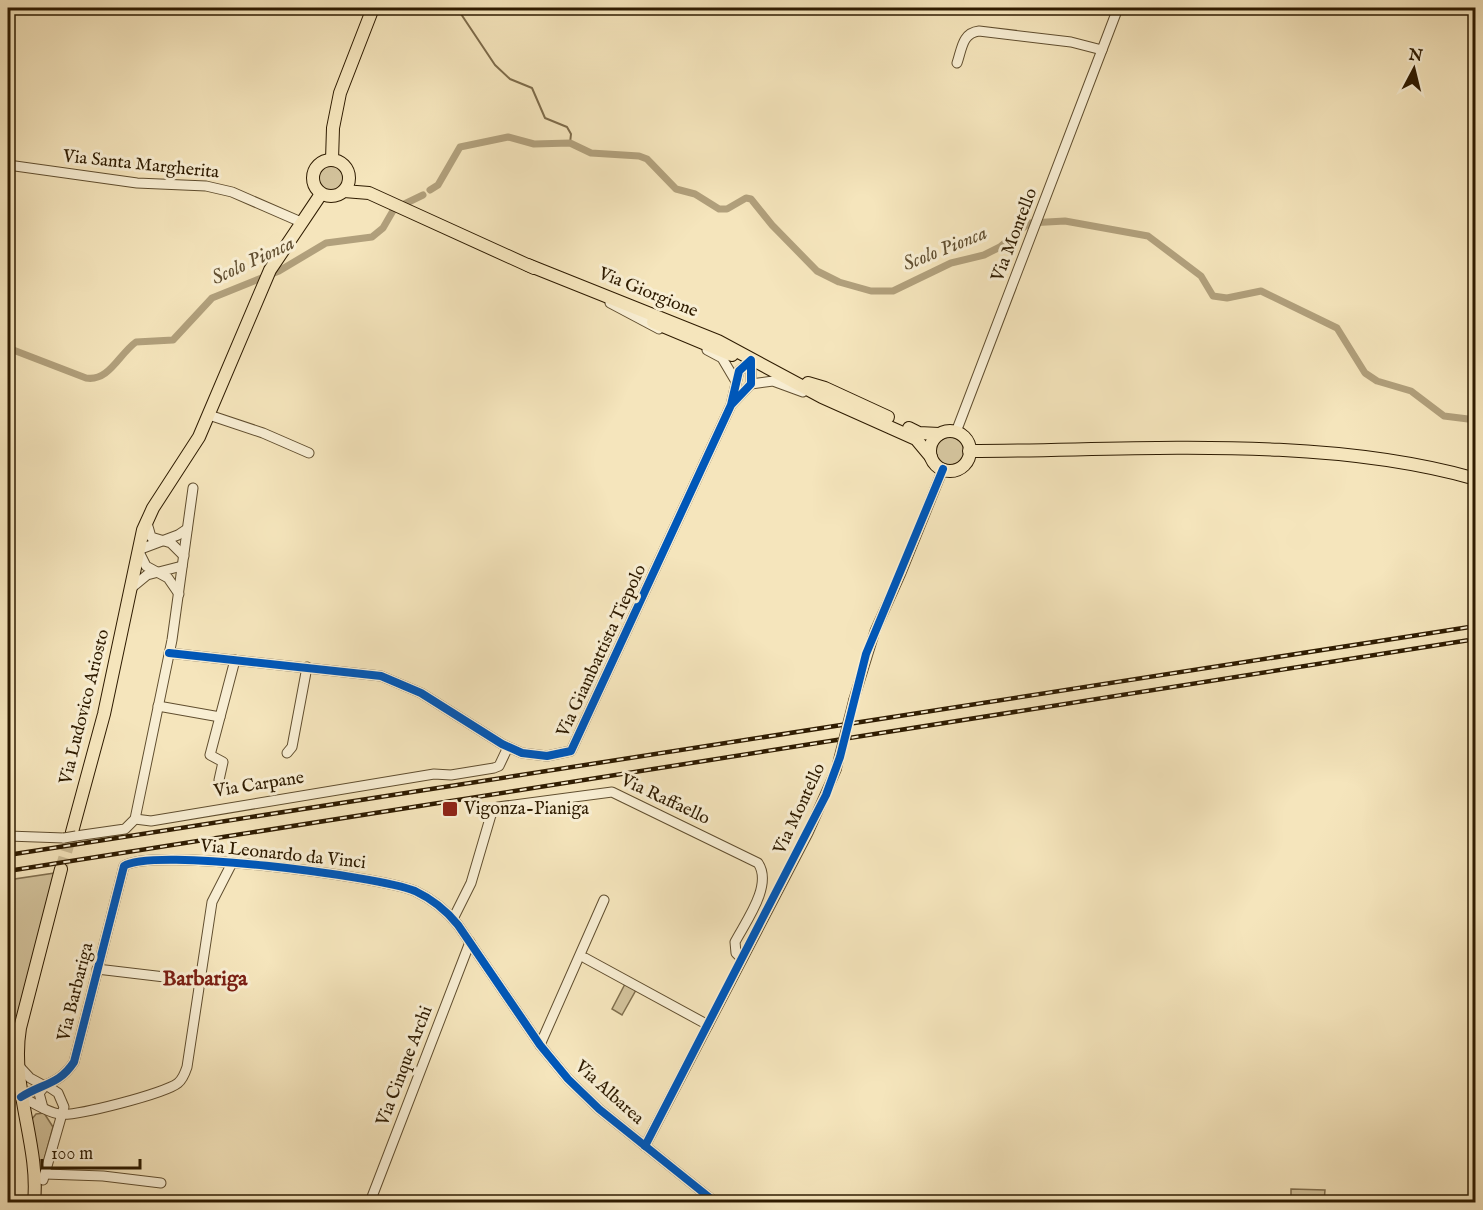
<svg xmlns="http://www.w3.org/2000/svg" width="1483" height="1210" viewBox="0 0 1483 1210" font-family="'IM FELL English',serif">
	<rect width="100%" height="100%" fill="#f5e5bc"/>
	<filter id="stains"><feTurbulence type="fractalNoise" baseFrequency=".00333" numOctaves="4"/><feColorMatrix values="0 0 0 0 .2 0 0 0 0 .09 0 0 0 0 .02 0 0 0 .5 -.17"/></filter>
	<radialGradient id="worn" r=".72"><stop offset=".6" stop-color="#630" stop-opacity="0"/><stop offset="1" stop-color="#630" stop-opacity=".3"/></radialGradient>
	<g fill="#d3c39c" stroke="#806f4e" stroke-width="1.5">
		<circle cx="331" cy="178" r="14"/>
		<circle cx="950" cy="451" r="14"/>
		<polygon points="55,873 11,1042 9,1061 13,1089 8,1087 8,880"/>
		<polygon points="625,984 636,990 622,1015 612,1009"/>
		<polygon points="44,1113 53,1127 39,1179 32,1119 36,1114"/>
		<polygon points="1291,1189 1325,1190 1324,1202 1291,1202"/>
	</g>
	<g fill="none" stroke-linecap="round" stroke-linejoin="round">
		<polyline stroke="#7d6b4a" stroke-width="2" points="457,8 495,65 510,79 532,88 545,118 567,127 571,134 570,143"/>
		<g stroke="#b1a07c" stroke-width="7">
			<polyline points="430,190 438,185 460,147 508,137 534,144 570,143 591,153 639,156 647,159 676,189 695,194 719,209 727,209 746,198 751,199 772,225 817,271 839,282 871,291 893,291 951,263 984,255 1000,247 1029,223 1065,221 1148,236 1201,276 1213,296 1227,298 1261,291 1337,328 1365,373 1377,381 1411,391 1444,416 1476,420"/>
			<path d="M8,348L86,378C109,382 119,354 136,342L173,340L212,298L279,271L326,243L372,237L383,228L394,209L423,195"/>
		</g>
		<polyline stroke="#cdbd96" stroke-width="12" stroke-dasharray="12 6" stroke-linecap="butt" points="61,869 72,832"/>
		<defs>
			<g id="minor">
				<path d="M957,63C962,49 962,33 979,31L1071,42L1102,50"/>
				<polyline points="8,165 137,183 206,186 232,192 301,222"/>
				<polyline points="610,303 659,329"/>
				<polyline points="707,350 722,358 735,380"/>
				<polyline points="751,384 773,381 803,392"/>
				<polyline points="209,415 263,433 309,453"/>
				<polyline points="956,432 1118,8"/>
				<polyline points="147,523 151,537 171,543 184,556"/>
				<polyline points="130,589 147,575 182,566"/>
				<polyline points="179,594 168,578 146,566 138,550 178,535 187,529"/>
				<polyline points="169,653 381,676 421,693 502,744 522,753 547,756 571,751 731,405 739,371 751,360 751,384 731,405"/>
				<polyline points="854,699 875,631 901,573 943,469"/>
				<polyline points="158,706 220,717"/>
				<polyline points="287,753 292,747 307,667"/>
				<polyline points="219,780 223,762 210,755 235,660"/>
				<polyline points="135,819 151,821 434,774 451,775 494,768 499,766 508,747"/>
				<polyline points="8,836 64,838"/>
				<polyline points="76,836 125,829 135,819 172,640 193,488"/>
				<path d="M453,919L471,883L491,815L498,807L612,792L758,863C773,885 746,921 735,942L736,953L742,959"/>
				<polyline points="585,958 708,1025"/>
				<polyline points="97,969 190,980"/>
				<polyline points="540,1045 604,900"/>
				<polyline points="18,1065 30,1078 41,1084"/>
				<path d="M21,1097C43,1083 59,1085 74,1062L124,866C152,847 379,876 415,891C432,899 446,910 458,925L540,1045L568,1079L599,1109L715,1202"/>
				<path d="M21,1097C33,1102 46,1112 59,1114C75,1117 166,1093 178,1083C183,1079 185,1073 187,1067L212,902L232,863"/>
				<polyline points="43,1108 39,1093 46,1085 58,1093 64,1107 43,1180"/>
				<polyline points="645,1146 808,833 836,770"/>
				<polyline points="45,1174 103,1176 161,1183"/>
				<polyline points="370,1202 470,942"/>
			</g>
			<g id="major">
				<circle cx="331" cy="178" r="18"/>
				<polyline points="332,160 333,128 340,93 373,8"/>
				<polyline points="344,191 369,193 534,268"/>
				<polyline points="528,265 718,341 822,397 916,439 931,457"/>
				<polyline points="653,322 732,355"/>
				<polyline points="808,383 825,388 888,417"/>
				<polyline points="909,428 919,433 939,434"/>
				<circle cx="950" cy="451" r="20"/>
				<path d="M969,451C1132,451 1318,434 1476,479"/>
				<polyline points="72,832 104,714 143,530 153,508 199,437 270,270 321,194"/>
				<path d="M34,1202C40,1146 10,1087 20,1028L61,869"/>
			</g>
		</defs>
		<use href="#minor" stroke="#604e2f" stroke-width="11"/>
		<use href="#major" stroke="#2e1b00" stroke-width="14"/>
		<use href="#minor" stroke="#f8eed3" stroke-width="9"/>
		<use href="#major" stroke="#f5e5bc" stroke-width="12"/>
		<defs>
			<g id="rail">
				<polyline points="8,855 1476,626"/>
				<polyline points="8,871 1476,639"/>
			</g>
		</defs>
		<use href="#rail" stroke="#2e1b00" stroke-width="4.5"/>
		<use href="#rail" stroke="#f8eed3" stroke-width="2" stroke-dasharray="7" stroke-linecap="butt"/>
		<defs>
			<g id="minor-bridge">
				<polyline points="836,770 854,699"/>
				<polyline points="64,838 76,836"/>
			</g>
		</defs>
		<use href="#minor-bridge" stroke="#604e2f" stroke-width="11" stroke-linecap="butt"/>
		<use href="#minor-bridge" stroke="#f8eed3" stroke-width="9"/>
		<defs>
			<g id="cycleway">
				<polyline points="169,653 381,676 421,693 502,744 522,753 547,756 571,751 731,405 739,371 751,360 751,384 731,405"/>
				<path d="M21,1097C43,1083 59,1085 74,1062L124,866C152,847 379,876 415,891C432,899 446,910 458,925L540,1045L568,1079L599,1109L715,1202"/>
				<polyline points="645,1146 826,795 840,757 866,654 943,469"/>
			</g>
		</defs>
		<use href="#cycleway" stroke="#f8eed3" stroke-width="11"/>
		<use href="#cycleway" stroke="#0057b8" stroke-width="8"/>
	</g>
	<rect fill="#8f2418" stroke="#f8eed3" stroke-width="2" x="442" y="801" width="16" height="16" rx="3"/>
	<g text-anchor="middle" dominant-baseline="central" stroke-width="6" stroke-linejoin="round" paint-order="stroke">
		<g font-size="18" fill="#2e1b00" stroke="#f8eed3">
			<text transform="translate(141 165) rotate(6)">Via Santa Margherita</text>
			<text transform="translate(1015 235) rotate(-69)">Via Montello</text>
			<text transform="translate(648 293) rotate(22)">Via Giorgione</text>
			<text transform="translate(602 651) rotate(-65)">Via Giambattista Tiepolo</text>
			<text transform="translate(85 707) rotate(-76)">Via Ludovico Ariosto</text>
			<text transform="translate(259 785) rotate(-9)">Via Carpane</text>
			<text transform="translate(665 800) rotate(25)">Via Raffaello</text>
			<text transform="translate(800 809) rotate(-65)">Via Montello</text>
			<text transform="translate(283 855) rotate(6)">Via Leonardo da Vinci</text>
			<text transform="translate(76 992) rotate(-76)">Via Barbariga</text>
			<text transform="translate(405 1066) rotate(-69)">Via Cinque Archi</text>
			<text transform="translate(609 1093) rotate(42)">Via Albarea</text>
		</g>
		<g font-size="18" fill="#2e1b00" stroke="#f8eed3" text-anchor="start">
			<text x="464" y="809">Vigonza-Pianiga</text>
		</g>
		<g font-size="20" font-style="italic" fill="#625032" stroke="#f8eed3">
			<text transform="translate(945 249) rotate(-22)">Scolo Pionca</text>
			<text transform="translate(253 261) rotate(-25)">Scolo Pionca</text>
		</g>
		<g font-size="21" font-weight="bold" fill="#7a1f14" stroke="#f8eed3">
			<text x="205" y="979">Barbariga</text>
		</g>
	</g>
	<rect width="1483" height="1210" fill="none" stroke="#f5e5bc" stroke-width="30"/>
	<rect x="9" y="9" width="1465" height="1192" fill="none" stroke="#2e1b00" stroke-width="3"/>
	<rect x="15" y="15" width="1453" height="1180" fill="none" stroke="#2e1b00" stroke-width="1.5"/>
	<g transform="translate(1414 69) rotate(7)" stroke="#f8eed3" stroke-width="4.5" paint-order="stroke">
	<path d="M0-4.5L10 22L0 15L-10 22Z" fill="#2e1b00"/>
	<text y="-9" font-size="16" font-weight="bold" text-anchor="middle" fill="#2e1b00">N</text>
	</g>
	<path d="M42 1159v9h98v-9" fill="none" stroke="#2e1b00" stroke-width="3"/>
	<text x="51" y="1159" font-size="18" fill="#2e1b00" stroke="#f8eed3" stroke-width="4.5" paint-order="stroke">100 m</text>
	<rect width="100%" height="100%" filter="url(#stains)"/>
	<rect width="100%" height="100%" fill="url(#worn)"/>
</svg>
